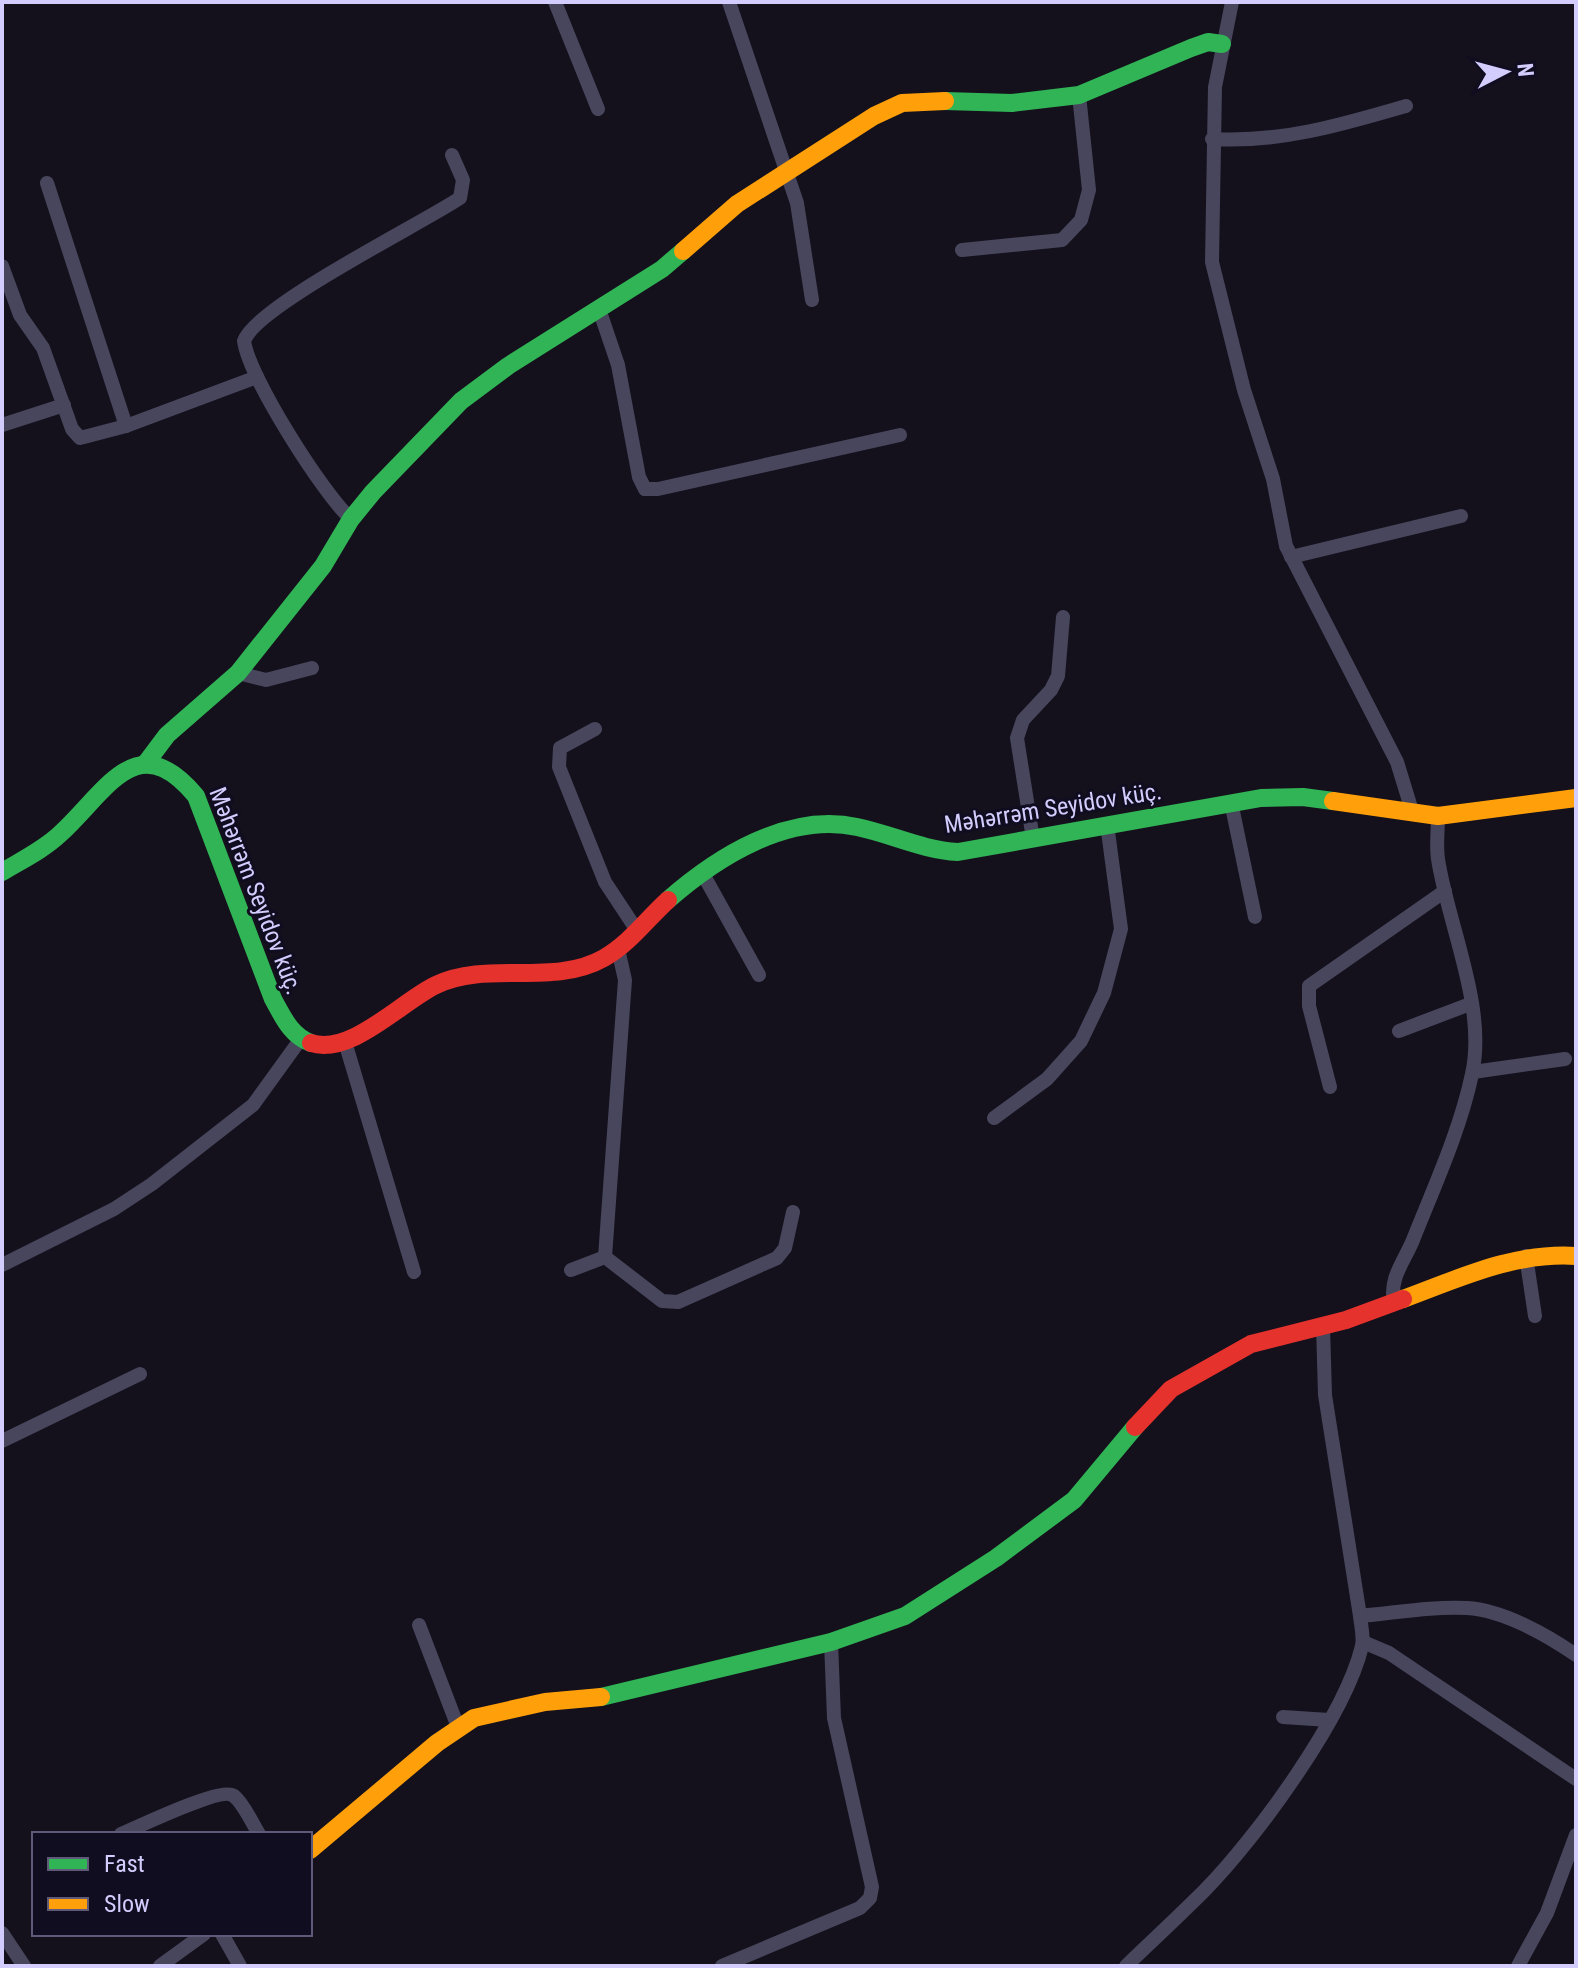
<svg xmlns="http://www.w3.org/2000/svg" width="1578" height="1968" viewBox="0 0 1578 1968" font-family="'Roboto Condensed',sans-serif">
	<rect width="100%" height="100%" fill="#14111c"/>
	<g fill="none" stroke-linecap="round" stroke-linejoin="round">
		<g stroke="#47465c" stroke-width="14">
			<polyline points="555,2 598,109"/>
			<polyline points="729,2 797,203 812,300"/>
			<polyline points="1232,2 1215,87 1212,262 1244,390 1273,479 1286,546 1397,762 1413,814"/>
			<path d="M1212,139C1280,143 1341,125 1406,106"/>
			<polyline points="47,183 126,426"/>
			<polyline points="962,250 1062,240 1081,220 1089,190 1079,95"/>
			<polyline points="2,266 20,315 43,348 72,429 80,438 126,426 257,377"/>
			<polyline points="599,309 618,365 639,477 645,489 658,489 900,435"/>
			<polyline points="2,425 64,405"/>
			<path d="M351,519C323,494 249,377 244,341C256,306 421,224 460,198L463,180L452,155"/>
			<polyline points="1291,557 1461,516"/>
			<polyline points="238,673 266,680 312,668"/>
			<polyline points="595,729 560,748 559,767 605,882 636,929"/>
			<polyline points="1231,802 1255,917"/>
			<polyline points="1033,839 1017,738 1023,720 1051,690 1058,676 1063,617"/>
			<polyline points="703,874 759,975"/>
			<polyline points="618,949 625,980 605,1257 662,1301 678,1302 777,1258 785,1248 793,1212"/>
			<polyline points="1399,1031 1470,1004"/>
			<polyline points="345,1042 414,1272"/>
			<polyline points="1473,1072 1565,1059"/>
			<polyline points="1330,1087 1309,1006 1309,986 1445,891"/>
			<polyline points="994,1118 1047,1079 1081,1041 1104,993 1121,929 1107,824"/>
			<polyline points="1526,1256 1535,1316"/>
			<polyline points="2,1265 114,1209 152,1184 253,1105 300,1040"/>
			<polyline points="571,1270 605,1257"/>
			<path d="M1394,1302C1389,1278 1404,1262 1413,1240C1434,1187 1460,1131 1472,1074C1487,1007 1448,925 1438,859C1436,845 1438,830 1438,816"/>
			<polyline points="2,1441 140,1374"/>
			<path d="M1360,1616C1395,1613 1432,1606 1467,1608C1503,1610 1547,1635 1576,1655"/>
			<polyline points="419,1625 458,1727"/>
			<polyline points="1363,1642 1389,1653 1576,1779"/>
			<polyline points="1283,1717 1329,1720"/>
			<path d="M121,1834C138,1827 222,1786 234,1796C244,1804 252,1823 259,1834"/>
			<polyline points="2,1933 24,1966"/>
			<polyline points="222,1934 240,1966"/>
			<polyline points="160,1966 204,1934"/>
			<polyline points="722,1966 860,1908 870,1898 872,1887 834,1718 831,1642"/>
			<path d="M1126,1966C1152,1941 1179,1916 1205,1890C1256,1838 1345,1717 1362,1646C1364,1636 1361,1626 1360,1616L1325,1395L1323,1326"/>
			<polyline points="1518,1966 1547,1913 1576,1835"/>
		</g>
		<g stroke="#30b455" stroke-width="18">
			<polyline points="945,101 1012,103 1079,95 1191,48 1208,42 1222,44"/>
			<polyline points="146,763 167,735 238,673 323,566 351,519 373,492 461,401 508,366 662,269 683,251"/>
			<path d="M2,872C22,860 43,850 60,834C107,791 137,725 196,796L273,999C283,1017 291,1036 311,1043"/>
			<path d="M668,900C717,857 788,812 857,827C891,834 922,850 958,852L1261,798L1303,797L1333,801"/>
			<polyline points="601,1697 831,1642 905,1616 996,1558 1074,1500 1135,1427"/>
		</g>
		<g stroke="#ff9f0a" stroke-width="18">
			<polyline points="683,251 737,204 874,116 902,103 945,101"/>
			<polyline points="1333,801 1438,816 1576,798"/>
			<path d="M1403,1299C1460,1278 1514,1252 1576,1256"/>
			<polyline points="310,1850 437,1743 474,1718 545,1702 601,1697"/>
		</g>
		<g stroke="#e5322d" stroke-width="18">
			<path d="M311,1043C351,1056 402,1001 436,985C488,960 553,987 604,958C629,944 647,919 668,900"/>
			<polyline points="1135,1427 1171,1389 1251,1344 1346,1320 1403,1299"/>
		</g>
	</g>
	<g text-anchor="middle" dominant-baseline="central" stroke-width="6" stroke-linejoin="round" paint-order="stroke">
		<g font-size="24" fill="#d3cdfe" stroke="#110d20">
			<text transform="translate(1053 808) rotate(-9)">Məhərrəm Seyidov küç.</text>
			<text transform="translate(256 891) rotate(69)">Məhərrəm Seyidov küç.</text>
		</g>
	</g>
	<rect width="1578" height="1968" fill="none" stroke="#d3cdfe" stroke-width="8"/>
	<rect x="32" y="1832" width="280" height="104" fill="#110d20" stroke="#5f5a79" stroke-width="2"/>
	<rect x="48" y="1858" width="40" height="12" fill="#30b455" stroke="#5f5a79" stroke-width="2"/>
	<text x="104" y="1872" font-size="24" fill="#d3cdfe">Fast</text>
	<rect x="48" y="1898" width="40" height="12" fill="#ff9f0a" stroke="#5f5a79" stroke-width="2"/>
	<text x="104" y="1912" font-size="24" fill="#d3cdfe">Slow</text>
	<g transform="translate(1506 72) rotate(84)" stroke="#110d20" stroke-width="6" paint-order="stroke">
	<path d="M0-6L14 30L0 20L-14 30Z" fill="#d3cdfe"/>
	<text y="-12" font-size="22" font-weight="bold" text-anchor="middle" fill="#d3cdfe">N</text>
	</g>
</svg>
